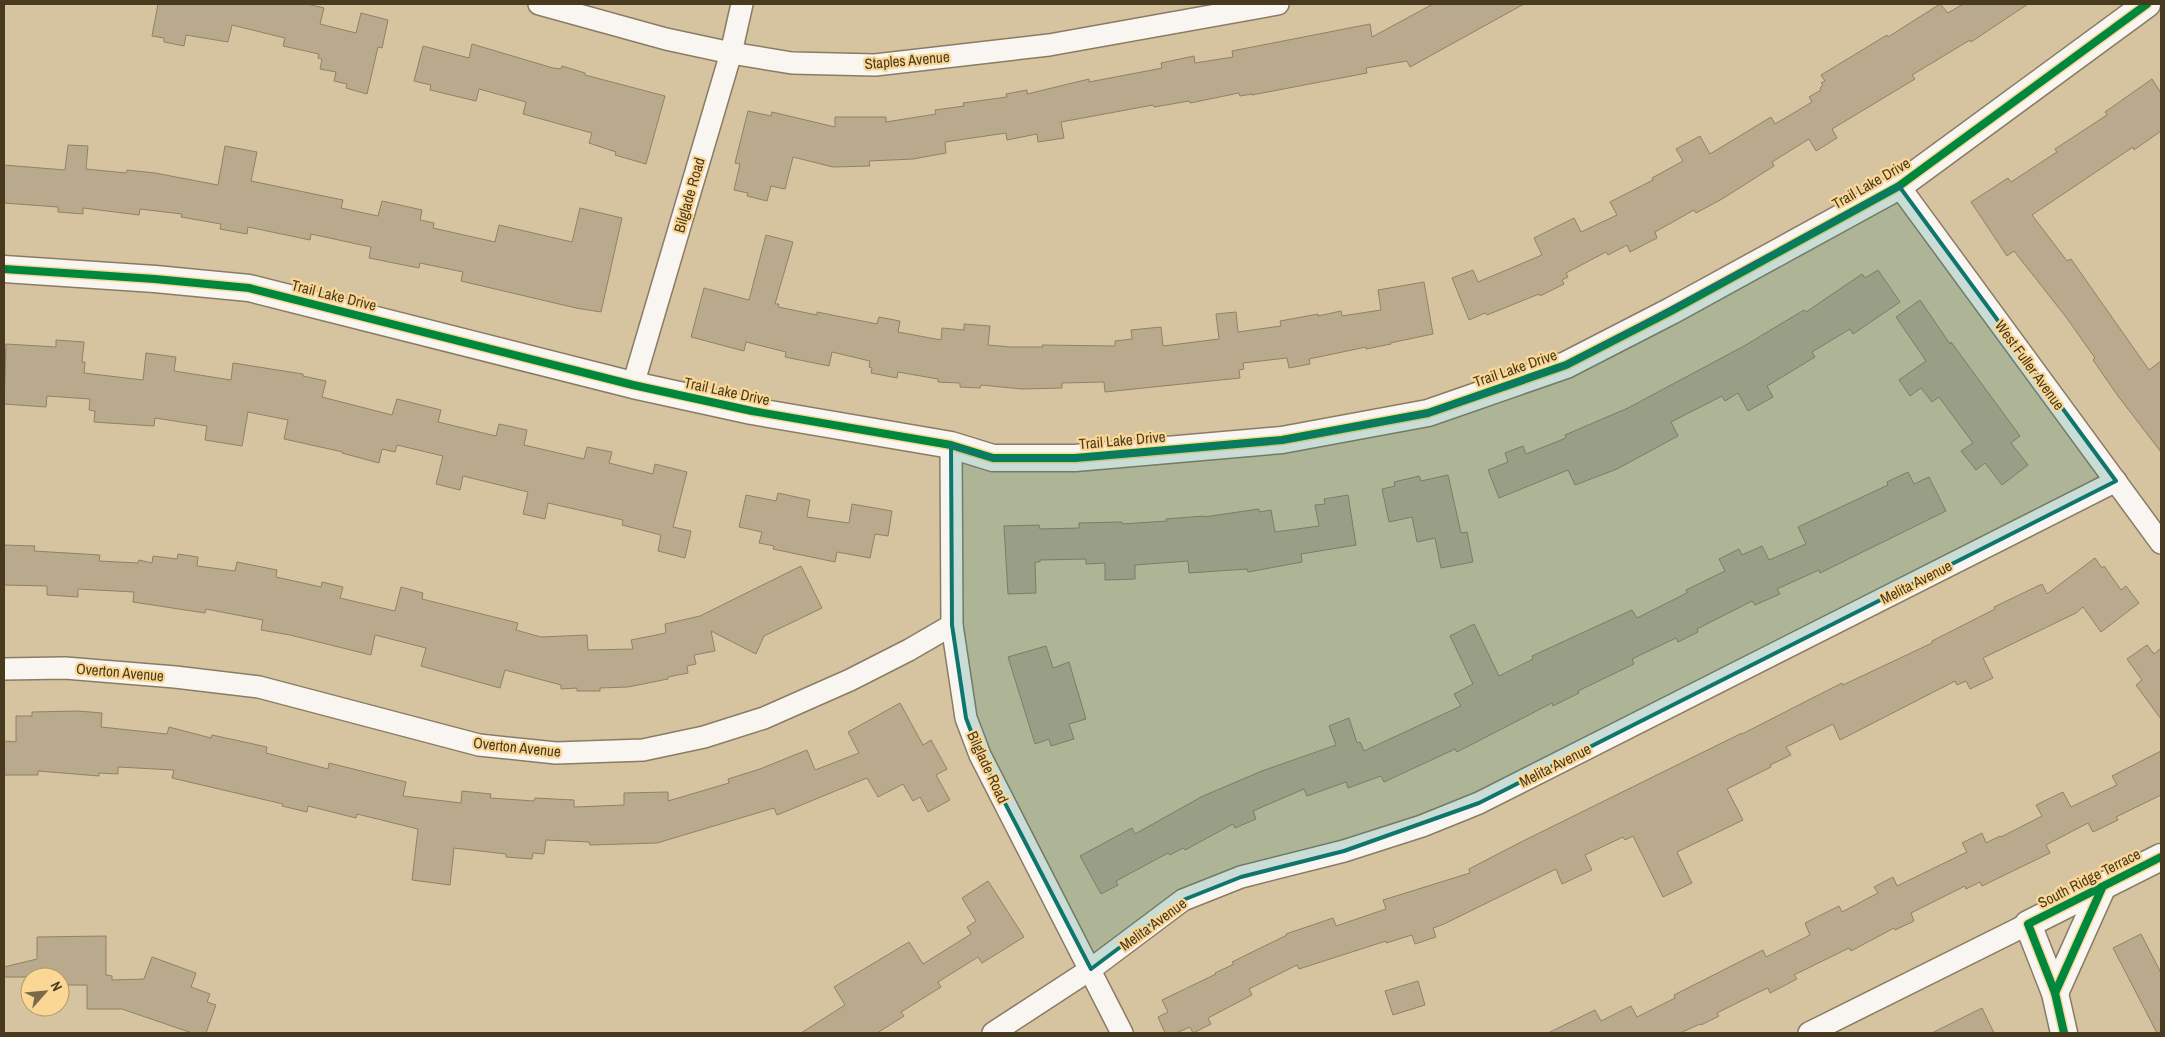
<svg xmlns="http://www.w3.org/2000/svg" width="2165" height="1037" viewBox="0 0 2165 1037" font-family="'Archivo Narrow',sans-serif">
	<rect width="100%" height="100%" fill="#d6c3a0"/>
	<g fill="#b9aa8e" stroke="#908264">
		<polygon points="158,4 307,4 324,8 320,24 356,33 361,13 388,20 382,48 378,47 367,94 346,88 347,84 334,81 336,72 320,69 322,59 318,58 319,54 283,46 285,38 232,25 228,42 186,35 184,46 164,42 164,38 152,36"/>
		<polygon points="1433,4 1524,4 1410,67 1407,61 1366,68 1367,73 1252,95 1252,94 1240,96 1239,93 1190,103 1189,101 1154,107 1153,105 1061,122 1064,138 1038,142 1037,134 1007,140 1006,133 945,142 946,153 913,159 869,161 870,166 833,167 793,157 785,189 771,186 767,201 747,196 748,193 734,190 740,164 735,163 748,111 771,116 772,112 835,127 835,117 886,117 886,122 936,114 935,110 964,106 963,103 1007,97 1006,94 1027,90 1027,94 1089,79 1089,82 1147,71 1162,68 1161,63 1194,56 1195,63 1233,57 1232,51 1370,24 1372,37"/>
		<polygon points="1940,4 1948,13 1963,4 2028,4 1971,42 1970,40 1912,75 1915,79 1832,129 1837,138 1816,151 1809,139 1772,162 1774,166 1722,199 1696,213 1694,210 1655,232 1657,238 1630,252 1627,245 1608,255 1606,252 1566,273 1568,277 1562,280 1564,284 1540,296 1539,294 1487,315 1485,313 1469,320 1452,278 1473,270 1478,282 1542,255 1534,238 1574,218 1581,232 1617,215 1610,202 1653,180 1652,178 1683,161 1676,149 1700,136 1710,154 1771,117 1775,124 1812,102 1809,97 1821,90 1820,88 1823,85 1821,83 1825,81 1821,75 1887,35 1888,37"/>
		<polygon points="472,44 553,68 561,69 562,66 585,73 585,75 665,96 646,164 615,155 616,152 589,143 592,133 523,114 526,102 479,89 476,101 430,90 431,85 414,81 423,46 469,58"/>
		<polygon points="2152,79 2161,93 2161,131 2134,150 2133,147 2032,215 2067,261 2071,259 2149,370 2161,361 2161,452 2118,396 2093,360 2095,358 2066,317 2014,251 2007,256 1971,202 2008,178 2011,182 2057,152 2055,149 2107,115 2105,112"/>
		<polygon points="68,145 88,146 86,169 126,173 127,170 155,173 218,185 225,146 257,152 251,181 343,200 341,208 378,216 382,201 422,210 420,220 434,223 433,228 495,242 499,225 572,242 580,208 622,218 601,312 576,308 461,281 463,272 420,263 419,268 369,258 371,247 311,234 310,240 248,227 247,234 220,229 221,224 181,217 182,214 140,209 139,215 83,208 83,214 58,212 58,207 4,203 4,165 65,170"/>
		<polygon points="766,235 793,242 775,304 779,304 778,307 817,315 817,312 877,324 879,317 900,321 898,332 941,340 942,328 964,330 964,324 990,326 988,345 1011,347 1043,347 1042,345 1115,346 1115,341 1132,339 1131,330 1161,327 1163,346 1219,339 1216,314 1236,312 1238,332 1281,326 1280,321 1318,314 1318,316 1341,311 1342,316 1381,310 1378,290 1424,282 1433,334 1390,343 1391,344 1366,349 1366,347 1309,359 1310,364 1289,368 1287,358 1243,363 1244,369 1239,370 1240,378 1105,392 1104,382 1062,383 1062,388 1022,389 981,385 980,388 960,387 960,383 938,382 938,379 898,372 897,378 871,373 872,368 869,367 870,361 832,352 829,366 785,357 786,352 746,342 744,351 691,337 704,288 749,300"/>
		<polygon points="1878,270 1900,302 1853,334 1850,329 1812,352 1815,357 1767,386 1773,397 1748,411 1738,393 1725,401 1722,396 1671,422 1678,436 1617,469 1575,485 1568,470 1499,498 1488,470 1508,462 1505,453 1523,446 1526,454 1566,438 1565,435 1628,408 1744,346 1804,310 1806,312 1862,274 1865,278"/>
		<polygon points="1920,300 1950,344 1951,342 2020,436 2011,443 2028,465 2002,485 1985,463 1976,470 1961,451 1973,443 1939,397 1932,402 1921,388 1910,396 1899,380 1926,361 1896,317"/>
		<polygon points="56,340 84,342 82,362 85,362 84,373 143,380 146,353 176,357 174,371 231,380 233,363 303,374 303,376 326,381 322,397 392,415 397,399 441,410 438,422 496,436 499,424 527,430 524,445 584,459 587,447 612,452 609,463 653,474 655,464 687,472 673,527 691,531 685,558 658,551 661,535 622,525 623,520 548,503 545,519 523,514 528,492 463,476 460,490 436,484 443,456 397,445 395,452 382,449 379,463 342,453 343,452 284,439 288,420 248,412 242,446 205,440 207,426 155,418 154,426 94,422 95,411 89,410 90,399 47,396 46,407 4,404 6,344 56,347"/>
		<polygon points="1908,472 1914,484 1929,477 1946,511 1820,573 1819,570 1777,589 1780,594 1755,605 1752,601 1697,629 1698,632 1678,642 1676,638 1632,659 1634,664 1578,691 1579,693 1553,706 1552,703 1457,752 1455,749 1384,782 1381,776 1348,788 1346,782 1307,796 1304,789 1253,811 1256,819 1235,828 1233,824 1185,850 1183,848 1170,855 1168,853 1116,881 1118,885 1101,894 1080,856 1132,828 1135,834 1203,796 1262,771 1336,745 1329,726 1349,718 1357,743 1360,742 1364,751 1461,706 1454,694 1473,684 1450,636 1474,624 1499,676 1533,659 1532,656 1632,610 1637,618 1687,593 1686,590 1725,571 1719,559 1739,549 1742,555 1762,546 1769,560 1806,544 1798,527 1888,485 1887,482"/>
		<polygon points="1448,475 1461,533 1467,532 1473,562 1441,568 1435,538 1417,542 1412,517 1389,522 1382,489 1395,486 1394,482 1419,476 1421,481"/>
		<polygon points="778,493 810,500 807,517 849,523 852,504 892,511 888,536 875,534 870,558 837,552 835,562 773,549 774,546 759,543 762,532 739,527 746,495 776,501"/>
		<polygon points="1348,495 1356,545 1301,554 1302,562 1248,572 1247,569 1189,573 1188,561 1135,565 1135,579 1105,580 1105,563 1086,564 1086,559 1040,560 1040,562 1035,562 1036,593 1008,594 1004,526 1039,525 1040,529 1079,528 1079,523 1122,522 1122,524 1167,521 1166,519 1204,516 1204,517 1259,509 1259,512 1271,510 1275,532 1319,526 1315,505 1325,504 1324,499"/>
		<polygon points="4,545 35,546 34,551 100,555 99,561 138,563 139,560 152,563 153,556 177,559 178,554 198,557 197,566 235,571 237,562 277,570 276,577 321,587 322,582 343,587 340,598 395,611 401,587 423,593 422,599 518,623 516,630 541,637 587,635 588,650 633,649 631,640 666,633 665,624 700,616 801,566 822,608 764,636 756,654 711,631 715,651 694,655 696,664 687,666 688,673 668,677 668,679 628,687 600,688 600,691 577,691 577,688 561,689 561,685 505,670 500,688 421,666 426,648 375,635 371,655 290,635 261,630 263,620 206,609 205,613 133,602 134,592 78,589 78,597 47,595 47,586 4,585"/>
		<polygon points="2095,558 2102,568 2104,566 2121,590 2126,586 2139,603 2101,632 2083,607 2076,613 1983,658 1993,678 1970,689 1966,681 1957,685 1955,681 1840,740 1833,724 1786,747 1791,755 1770,765 1771,767 1727,789 1743,820 1677,852 1692,883 1663,897 1633,836 1625,840 1623,837 1585,855 1592,870 1562,884 1556,869 1444,924 1433,928 1436,937 1415,944 1412,935 1386,943 1386,941 1299,969 1297,965 1249,989 1252,995 1208,1018 1211,1024 1193,1033 1190,1027 1176,1033 1165,1033 1158,1017 1168,1012 1162,1000 1216,974 1215,973 1234,964 1232,962 1287,935 1286,934 1333,918 1336,926 1386,909 1383,900 1470,873 1469,869 1523,841 1742,733 1742,734 1842,683 1843,685 1932,643 1932,641 1995,609 1994,607 2042,584 2047,594"/>
		<polygon points="2147,645 2154,654 2161,648 2161,719 2136,685 2142,680 2127,659"/>
		<polygon points="1046,646 1053,668 1069,662 1086,719 1069,724 1074,739 1051,746 1049,739 1035,744 1008,657"/>
		<polygon points="900,703 923,745 931,740 947,769 936,775 950,800 928,812 920,797 913,801 903,784 878,797 867,778 777,815 774,808 657,843 590,845 589,842 546,840 544,854 533,853 532,859 506,857 506,854 454,848 450,885 412,880 418,829 357,814 356,818 308,806 307,812 282,806 283,804 172,778 174,770 118,767 118,774 99,773 99,776 38,771 38,775 4,775 4,741 16,742 16,716 32,716 32,712 78,711 102,713 101,727 167,734 169,727 211,738 212,735 267,747 266,753 328,769 329,763 406,782 403,796 461,803 462,791 491,794 490,798 534,801 535,798 574,800 574,807 624,805 624,793 668,792 668,801 729,783 728,779 760,769 807,750 815,770 859,753 848,732"/>
		<polygon points="2161,751 2161,795 2116,817 2118,820 2093,832 2088,823 2046,845 2050,853 1982,886 1980,882 1966,889 1965,886 1911,913 1914,921 1895,930 1894,928 1851,951 1849,948 1794,975 1797,979 1770,993 1768,988 1759,992 1717,1013 1719,1016 1701,1025 1700,1024 1680,1033 1548,1033 1595,1010 1601,1021 1631,1006 1637,1017 1675,998 1674,995 1763,950 1766,957 1810,935 1805,923 1839,906 1842,912 1878,893 1874,887 1893,877 1897,886 1967,852 1962,843 1982,833 1986,843 2000,836 2001,837 2042,816 2036,805 2063,792 2071,807 2117,785 2112,776"/>
		<polygon points="988,881 1024,937 982,963 978,957 938,982 941,987 901,1012 904,1016 877,1033 801,1033 845,1005 834,987 909,942 923,964 971,934 967,927 976,921 962,898"/>
		<polygon points="2141,934 2161,973 2161,1033 2157,1033 2113,948"/>
		<polygon points="106,936 106,975 112,976 112,980 144,979 152,957 196,973 191,987 210,994 207,1002 216,1005 206,1033 192,1033 122,1009 87,1009 87,985 60,985 60,977 4,977 4,967 37,959 37,937"/>
		<polygon points="1418,981 1425,1005 1393,1015 1385,991"/>
		<polygon points="1982,1008 1994,1033 1932,1033"/>
	</g>
	<g fill="none" stroke-linecap="round" stroke-linejoin="round">
		<defs>
			<g id="minor">
				<polyline points="539,4 666,39 731,53 792,63 875,65 1049,45 1278,4"/>
				<polyline points="1899,186 2161,543"/>
				<polyline points="633,385 731,53 742,4"/>
				<polyline points="951,445 952,625 966,718 980,755 1122,1033"/>
				<polyline points="4,669 65,668 175,677 259,687 479,745 556,753 643,750 704,737 764,718 850,680 909,650 952,625"/>
				<polyline points="993,1033 1091,969 1183,900 1241,877 1344,851 1422,826 1479,803 2116,481"/>
				<polyline points="1809,1033 2028,924"/>
			</g>
			<g id="tertiary">
				<polyline points="4,269 155,279 249,288 633,385 752,411 951,445 993,458 1075,458 1282,440 1428,413 1566,365 1671,311 1899,186 2147,4"/>
				<polyline points="2055,993 2102,888"/>
				<polyline points="2064,1033 2055,993 2028,924 2161,857"/>
			</g>
		</defs>
		<use href="#minor" stroke="#8a7c63" stroke-width="24"/>
		<use href="#tertiary" stroke="#8a7c63" stroke-width="29"/>
		<use href="#minor" stroke="#f9f6f1" stroke-width="21"/>
		<use href="#tertiary" stroke="#f9f6f1" stroke-width="26"/>
		<defs>
			<g id="cycleway">
				<polyline points="4,269 155,279 249,288 633,385 752,411 951,445 993,458 1075,458 1282,440 1428,413 1566,365 1671,311 1899,186 2147,4"/>
				<polyline points="2055,993 2102,888"/>
				<polyline points="2064,1033 2055,993 2028,924 2161,857"/>
			</g>
		</defs>
		<use href="#cycleway" stroke="#fbd796" stroke-width="11"/>
		<use href="#cycleway" stroke="#00873e" stroke-width="8"/>
	</g>
	<path fill="#0f766e" fill-opacity="0.2" stroke="#0f766e" stroke-width="4" stroke-linejoin="round" d="M1899,186L2116,481L1479,803L1344,851L1241,877L1183,900L1091,969L980,755L966,718L952,625L951,445L993,458H1075L1282,440L1428,413L1566,365Z"/>
	<g text-anchor="middle" dominant-baseline="central" stroke-width="4.5" stroke-linejoin="round" paint-order="stroke">
		<g font-size="15" fill="#483a1f" stroke="#fbd796">
			<text transform="translate(907 60) rotate(-5)">Staples Avenue</text>
			<text transform="translate(1871 183) rotate(-30)">Trail Lake Drive</text>
			<text transform="translate(689 195) rotate(-74)">Bilglade Road</text>
			<text transform="translate(334 295) rotate(14)">Trail Lake Drive</text>
			<text transform="translate(2030 365) rotate(54)">West Fuller Avenue</text>
			<text transform="translate(1515 368) rotate(-19)">Trail Lake Drive</text>
			<text transform="translate(727 391) rotate(12)">Trail Lake Drive</text>
			<text transform="translate(1122 440) rotate(-5)">Trail Lake Drive</text>
			<text transform="translate(1916 582) rotate(-27)">Melita Avenue</text>
			<text transform="translate(120 672) rotate(5)">Overton Avenue</text>
			<text transform="translate(517 747) rotate(6)">Overton Avenue</text>
			<text transform="translate(1555 765) rotate(-27)">Melita Avenue</text>
			<text transform="translate(988 767) rotate(65)">Bilglade Road</text>
			<text transform="translate(2089 878) rotate(-27)">South Ridge Terrace</text>
			<text transform="translate(1153 924) rotate(-36)">Melita Avenue</text>
		</g>
	</g>
	<rect width="2165" height="1037" fill="none" stroke="#483a1f" stroke-width="10"/>
	<g transform="translate(45 992) rotate(63)"><circle r="24" fill="#fbd796" stroke="#b39866"/>
	<path d="M0-4L9 19L0 12L-9 19Z" fill="#7a6a4c"/>
	<text y="-8" font-size="14" font-weight="bold" text-anchor="middle" fill="#483a1f">N</text>
	</g>
</svg>
